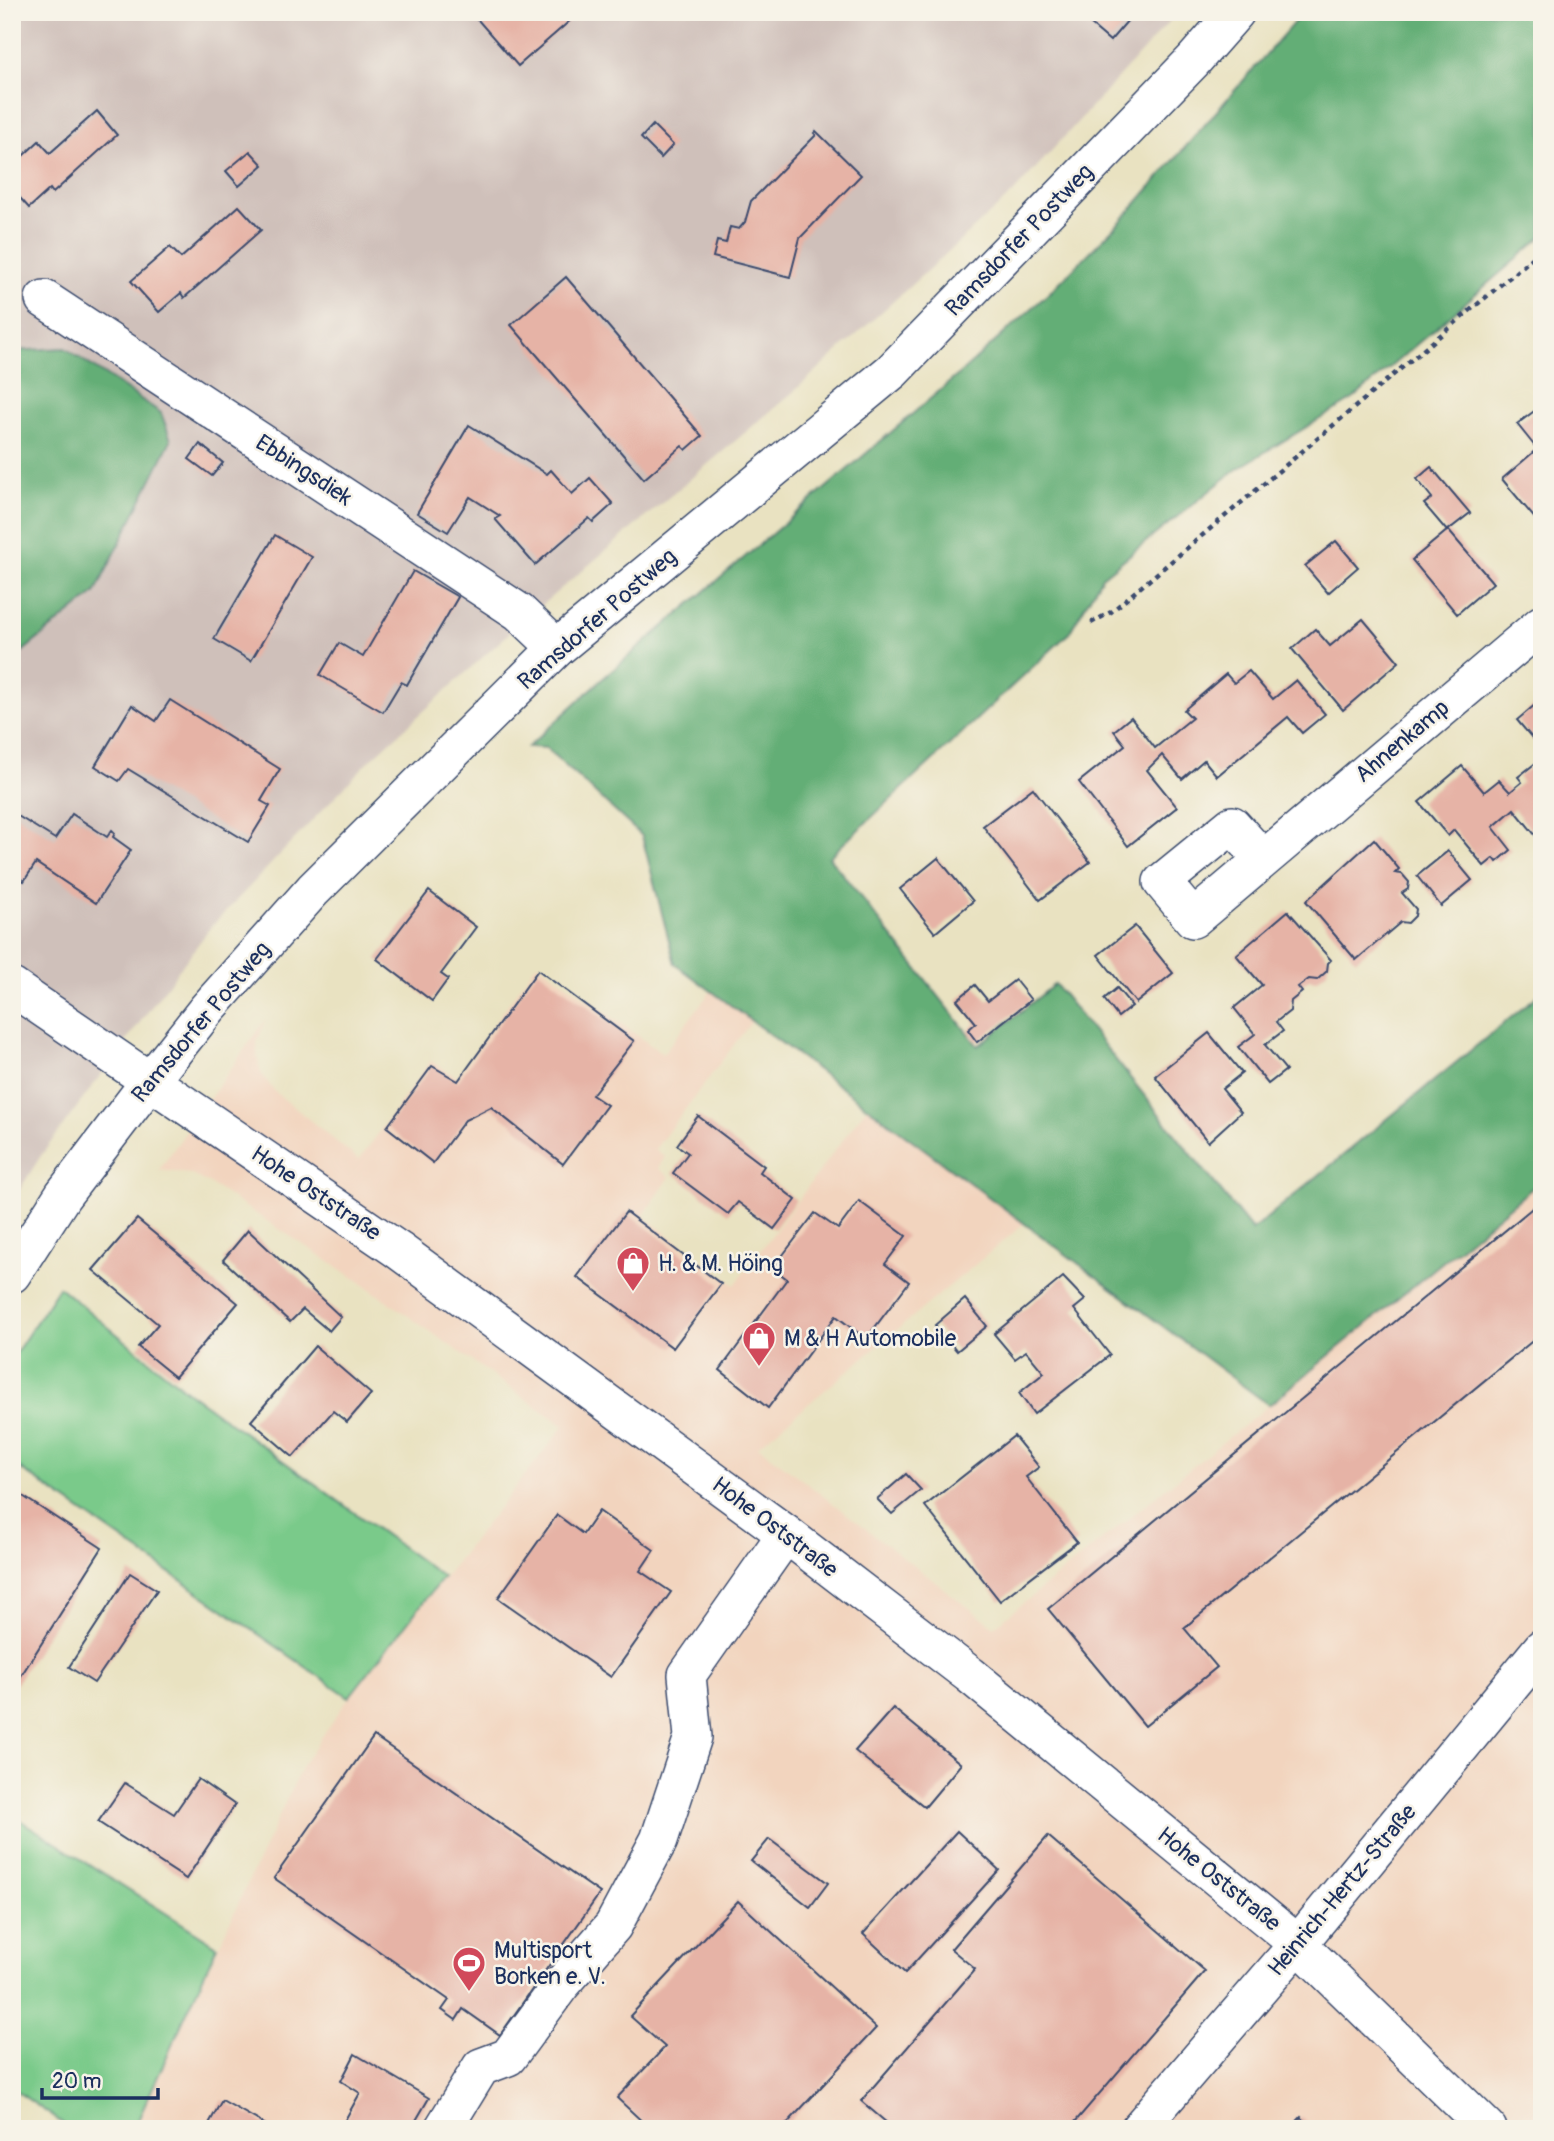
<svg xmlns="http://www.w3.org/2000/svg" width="1554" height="2141" viewBox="0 0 1554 2141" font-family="Pangolin,sans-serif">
	<rect width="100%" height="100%" fill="#f7f3e8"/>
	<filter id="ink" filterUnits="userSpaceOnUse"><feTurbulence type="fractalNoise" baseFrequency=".0143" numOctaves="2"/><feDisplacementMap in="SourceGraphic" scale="14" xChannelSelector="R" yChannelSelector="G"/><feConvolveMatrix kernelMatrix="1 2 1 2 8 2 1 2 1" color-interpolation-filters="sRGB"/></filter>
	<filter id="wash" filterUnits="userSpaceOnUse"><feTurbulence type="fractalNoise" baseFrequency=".00686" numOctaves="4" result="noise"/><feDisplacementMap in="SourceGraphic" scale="28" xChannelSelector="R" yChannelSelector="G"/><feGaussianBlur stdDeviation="1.57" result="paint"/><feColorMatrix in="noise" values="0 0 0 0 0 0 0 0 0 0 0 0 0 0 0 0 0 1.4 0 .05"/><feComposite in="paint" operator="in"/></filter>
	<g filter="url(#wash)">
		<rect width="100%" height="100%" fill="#e9e2c1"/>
		<polygon fill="#f2d4be" points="537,963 663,1054 711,991 752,1021 655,1149 665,1157 658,1168 670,1177 643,1216 735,1285 867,1107 1025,1223 758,1446 994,1627 1269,1405 1542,1180 1542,2129 134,2129 302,1766 349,1697 564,1426 356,1279 210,1184 190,1174 159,1170 266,1019 257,1041 257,1057 261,1073 274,1091 359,1160 431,1061 457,1077"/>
		<polygon fill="#cfc0ba" points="12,12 1178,12 1013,193 792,393 518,625 367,763 210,928 40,1157 12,1202"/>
		<g fill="#7aca8a" stroke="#4a7c74" stroke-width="2">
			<polygon points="59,1287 188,1392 443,1577 349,1697 12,1463 12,1359"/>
			<polygon points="12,1815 217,1946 134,2129 71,2129 12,2088"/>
		</g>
		<g fill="#63ae76" stroke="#3f6e6a" stroke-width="2">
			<polygon points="1303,12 1542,12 1542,237 1353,399 1237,469 1102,577 1069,633 829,857 978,1046 1055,984 1252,1230 1542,992 1542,1180 1269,1405 675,964 642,836 546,748 528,747 601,680 965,369 1050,292 1122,220"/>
			<polygon points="65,348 161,413 171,440 95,593 12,660 12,351"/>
		</g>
		<g id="blocks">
			<g fill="#e6b3a6">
				<polygon points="471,12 580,12 518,66"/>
				<polygon points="1076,12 1135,12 1110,41"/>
				<polygon points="97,111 117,135 53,193 50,189 29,208 12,189 12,166 39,141 50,153"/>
				<polygon points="653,125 673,145 661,158 641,138"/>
				<polygon points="816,131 861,175 800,238 790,277 713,257 717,241 726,243 730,227 739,229 745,222 751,201 816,135 814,133"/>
				<polygon points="250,151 263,165 239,186 226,171"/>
				<polygon points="239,206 261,230 184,298 181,293 159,312 131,281 170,247 181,258"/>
				<polygon points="566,277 702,436 686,450 682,446 644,479 511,325"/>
				<polygon points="1541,406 1542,407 1542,527 1502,479 1537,449 1517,424"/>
				<polygon points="469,425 547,474 551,470 572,494 590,478 613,504 593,522 589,518 535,565 495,519 500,516 470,497 448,532 417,513"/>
				<polygon points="200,444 223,463 212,476 189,459"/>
				<polygon points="1431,467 1470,513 1447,531 1424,504 1432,498 1417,479"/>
				<polygon points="1448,530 1493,583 1457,614 1412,560"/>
				<polygon points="275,535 312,557 251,661 214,639"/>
				<polygon points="1336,541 1358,567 1328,593 1305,566"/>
				<polygon points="413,571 458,597 408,683 407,685 401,682 383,712 320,675 339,643 363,657"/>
				<polygon points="1363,619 1399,662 1343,710 1292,649 1315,629 1330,646"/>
				<polygon points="1249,671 1273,699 1296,680 1325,714 1302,733 1288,717 1217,776 1204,760 1182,779 1162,755 1147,770 1177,807 1128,846 1079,782 1125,745 1114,731 1131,717 1155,748 1192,718 1184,710 1226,674 1234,683"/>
				<polygon points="1542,699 1542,750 1517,720"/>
				<polygon points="170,700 280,769 261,801 270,806 248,842 128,769 119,781 95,766 132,705 156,721"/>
				<polygon points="1542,758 1542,839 1540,841 1514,809 1493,827 1511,850 1497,862 1494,858 1484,866 1454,830 1448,836 1419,802 1462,766 1484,792 1499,780 1510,792 1522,782 1518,777"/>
				<polygon points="1033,788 1090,862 1040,900 983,826"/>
				<polygon points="13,813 55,839 72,814 107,837 112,830 115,833 113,837 131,850 96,903 36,863 24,881 12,873"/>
				<polygon points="1374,839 1399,869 1395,873 1402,874 1409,882 1408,889 1402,893 1416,909 1415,916 1408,923 1401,922 1356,960 1306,901"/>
				<polygon points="1448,851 1472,880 1441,906 1417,876"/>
				<polygon points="938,858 973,901 935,933 900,889"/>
				<polygon points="429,891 476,927 441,974 448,979 432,1001 377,959"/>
				<polygon points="1288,911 1331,960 1328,963 1327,971 1317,980 1309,979 1298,987 1302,992 1291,1001 1290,1011 1276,1022 1283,1031 1265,1045 1286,1070 1268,1084 1238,1047 1255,1034 1234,1008 1262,985 1236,955"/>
				<polygon points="1135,926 1173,973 1136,1003 1098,955"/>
				<polygon points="538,970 634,1041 592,1095 607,1105 563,1164 491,1107 465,1120 433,1163 387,1127 432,1066 458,1081"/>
				<polygon points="1015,980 1031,1000 977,1042 968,1030 976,1023 957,1000 975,985 988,1001"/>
				<polygon points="1117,988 1132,1006 1118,1017 1104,999"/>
				<polygon points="1209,1033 1242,1073 1222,1089 1241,1112 1208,1142 1155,1076"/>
				<polygon points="698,1116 764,1166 760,1172 796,1200 774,1229 738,1202 728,1214 673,1173 688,1153 677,1145"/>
				<polygon points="1542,1200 1542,1333 1184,1628 1217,1667 1145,1726 1048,1609"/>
				<polygon points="859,1201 906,1236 885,1264 909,1282 866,1339 836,1316 768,1408 720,1370 787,1279 773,1268 815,1213 838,1229"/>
				<polygon points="626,1212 721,1284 673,1348 577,1277"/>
				<polygon points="137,1219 238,1303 175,1377 138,1347 158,1324 93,1270"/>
				<polygon points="248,1230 341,1317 329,1331 303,1309 290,1322 223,1260"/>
				<polygon points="1063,1277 1085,1300 1074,1309 1110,1355 1034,1414 1019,1393 1044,1373 1026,1351 1015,1359 994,1334"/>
				<polygon points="965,1299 987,1326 957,1351 935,1325"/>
				<polygon points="315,1346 371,1394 347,1422 333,1411 293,1457 251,1421"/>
				<polygon points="1014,1436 1039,1467 1026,1477 1077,1542 1000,1601 925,1506"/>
				<polygon points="906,1474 921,1490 892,1514 877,1499"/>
				<polygon points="12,1489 102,1548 12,1690"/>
				<polygon points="599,1511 654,1550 640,1571 671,1592 611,1677 498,1598 557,1515 583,1534"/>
				<polygon points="130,1573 157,1590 94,1683 69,1667"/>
				<polygon points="893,1708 961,1764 925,1807 855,1751"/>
				<polygon points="374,1736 600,1893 500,2035 463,2009 456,2020 442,2010 449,2000 274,1878"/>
				<polygon points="198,1779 235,1805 186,1879 98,1822 125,1783 174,1814"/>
				<polygon points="957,1831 999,1870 905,1973 863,1934"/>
				<polygon points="1048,1836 1205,1971 1069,2129 894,2129 861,2101 975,1969 951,1949"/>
				<polygon points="769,1839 828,1883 810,1907 751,1861"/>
				<polygon points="738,1901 876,2028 782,2129 643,2129 646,2125 617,2098 665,2047 630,2016"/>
				<polygon points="355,2054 429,2098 411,2129 340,2129 360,2093 341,2081"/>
				<polygon points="222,2100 273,2129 206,2129"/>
				<polygon points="1301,2117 1313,2129 1290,2129"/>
			</g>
		</g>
	</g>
	<g filter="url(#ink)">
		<use href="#blocks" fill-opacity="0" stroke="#3a4a6d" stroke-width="2"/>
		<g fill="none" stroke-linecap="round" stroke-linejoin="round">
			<defs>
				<g id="minor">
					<polyline points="44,299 519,612 557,648"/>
					<polyline points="1263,859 1232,825 1162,882 1193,919 1542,624"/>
					<polyline points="12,987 398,1250 786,1534 970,1675 1298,1944 1488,2129"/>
					<polyline points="12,1274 63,1195 150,1081 207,1009 313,890 557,648 892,371 1193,61 1236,12"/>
					<polyline points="443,2129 481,2067 508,2057 561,1985 613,1926 659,1840 693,1737 687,1675 786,1534"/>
					<polyline points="1139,2129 1298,1944 1542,1648"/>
				</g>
			</defs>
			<use href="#minor" stroke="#3a4a6d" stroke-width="40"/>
			<polyline stroke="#3a4a6d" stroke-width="4.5" stroke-dasharray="5 5" stroke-linecap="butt" points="1091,623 1111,612 1542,250"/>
			<use href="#minor" stroke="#fff" stroke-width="37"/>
		</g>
	</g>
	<defs>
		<symbol id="shop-pin" viewBox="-11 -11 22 30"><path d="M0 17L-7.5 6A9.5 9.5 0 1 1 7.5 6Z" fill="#d1495b" stroke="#f7f3e8"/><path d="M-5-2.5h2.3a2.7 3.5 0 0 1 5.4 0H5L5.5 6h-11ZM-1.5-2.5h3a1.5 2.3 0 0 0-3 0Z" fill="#fff"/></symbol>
		<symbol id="stadium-pin" viewBox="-11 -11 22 30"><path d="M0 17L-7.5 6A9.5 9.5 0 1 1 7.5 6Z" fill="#d1495b" stroke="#f7f3e8"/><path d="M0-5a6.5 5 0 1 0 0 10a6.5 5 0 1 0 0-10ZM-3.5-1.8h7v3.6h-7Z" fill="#fff"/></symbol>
	</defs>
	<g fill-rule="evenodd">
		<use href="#shop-pin" x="614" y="1244" width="38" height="52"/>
		<use href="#shop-pin" x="740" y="1319" width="38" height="52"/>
		<use href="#stadium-pin" x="450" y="1944" width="38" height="52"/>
	</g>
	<g text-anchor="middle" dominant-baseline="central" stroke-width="5" stroke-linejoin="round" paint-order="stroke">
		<g font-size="23" fill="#1b2f5e" stroke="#f7f3e8">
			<text transform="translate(1019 240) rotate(-46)">Ramsdorfer Postweg</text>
			<text transform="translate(304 470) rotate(33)">Ebbingsdiek</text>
			<text transform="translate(597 619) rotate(-41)">Ramsdorfer Postweg</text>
			<text transform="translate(1402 741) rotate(-40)">Ahnenkamp</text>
			<text transform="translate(201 1022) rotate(-50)">Ramsdorfer Postweg</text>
			<text transform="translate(316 1193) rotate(34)">Hohe Oststraße</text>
			<text transform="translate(775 1527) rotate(37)">Hohe Oststraße</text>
			<text transform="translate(1219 1879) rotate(39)">Hohe Oststraße</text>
			<text transform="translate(1342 1890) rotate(-50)">Heinrich-Hertz-Straße</text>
		</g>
		<g font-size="23" fill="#1b2f5e" stroke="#f7f3e8" text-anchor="start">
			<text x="658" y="1263">H. &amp; M. Höing</text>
			<text x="784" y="1338">M &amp; H Automobile</text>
			<text x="494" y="1950">Multisport<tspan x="494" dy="26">Borken e. V.</tspan></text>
		</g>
	</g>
	<rect width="1554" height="2141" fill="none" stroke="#f7f3e8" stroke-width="42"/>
	<path d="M42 2088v10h116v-10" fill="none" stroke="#1b2f5e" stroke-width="3.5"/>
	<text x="52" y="2088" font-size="21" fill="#1b2f5e" stroke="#f7f3e8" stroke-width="5" paint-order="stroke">20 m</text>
</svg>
